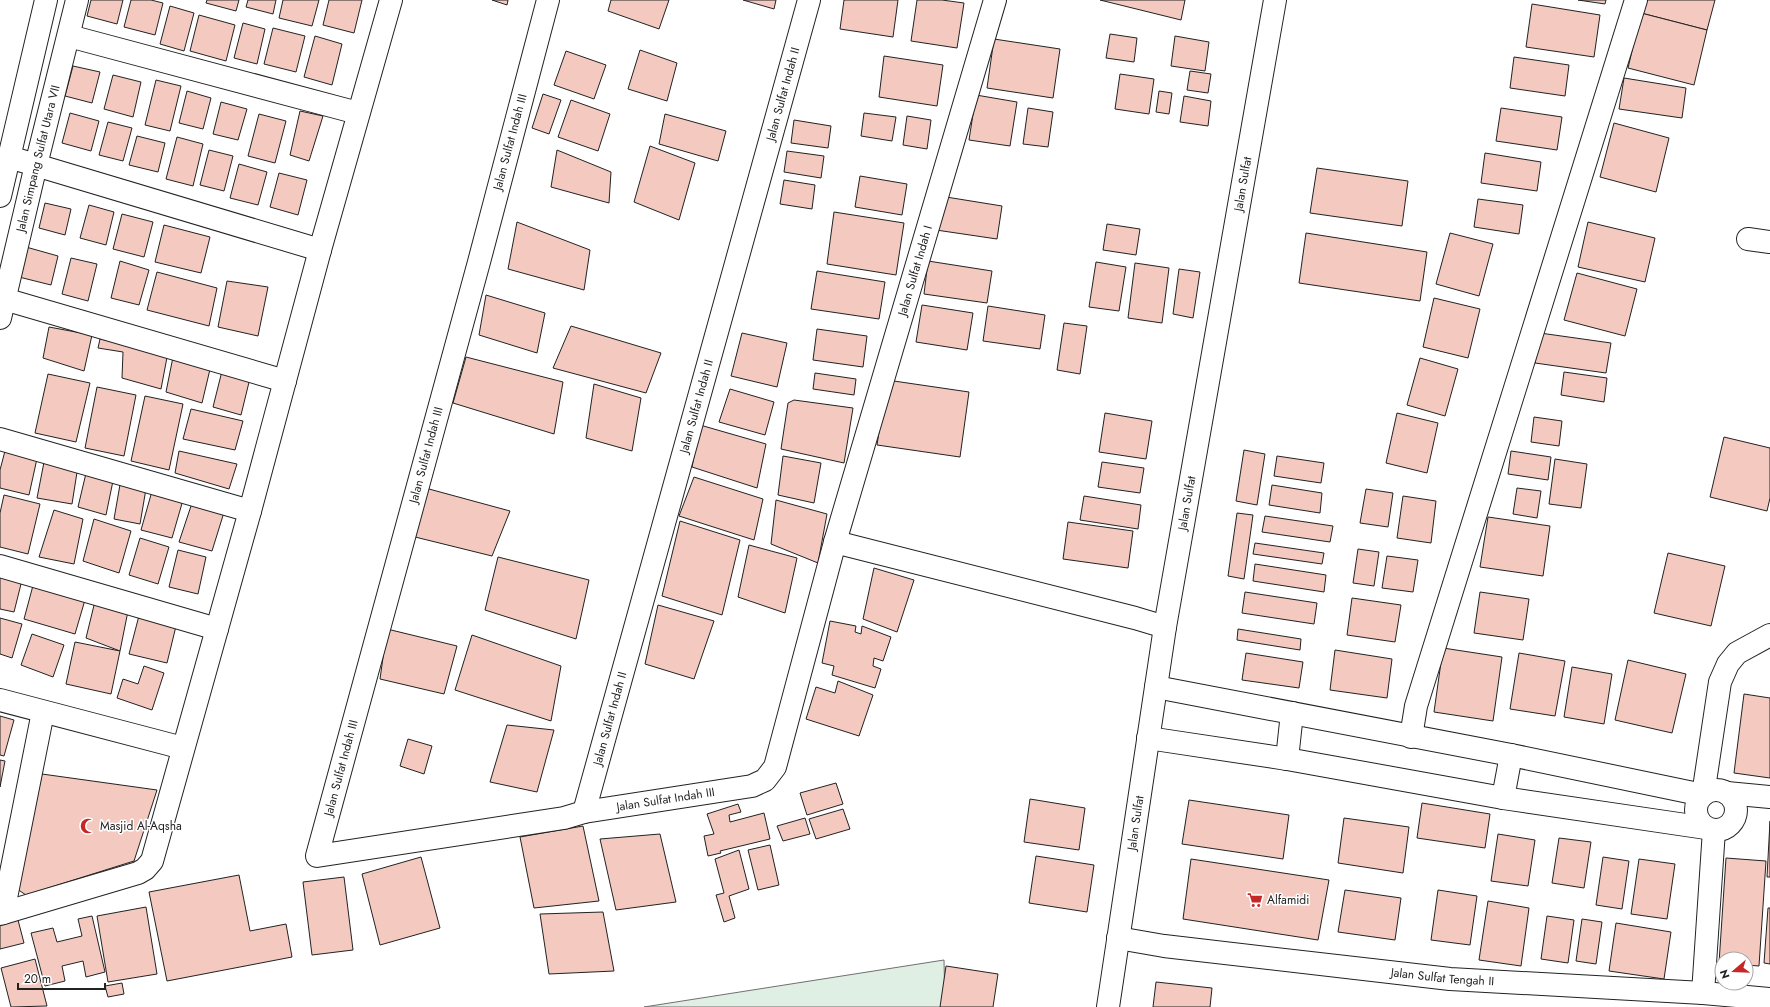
<svg xmlns="http://www.w3.org/2000/svg" width="1770" height="1007" viewBox="0 0 1770 1007" font-family="Jost,sans-serif">
	<rect width="100%" height="100%" fill="#fff"/>
	<polygon fill="#e0efe3" stroke="#6f6f6f" points="944,960 945,1007 644,1007"/>
	<g fill="#f3c9c0" stroke="#222">
		<polygon points="91,0 123,0 117,24 87,16"/>
		<polygon points="131,0 151,0 163,3 155,35 124,27"/>
		<polygon points="207,0 239,0 236,11 206,3"/>
		<polygon points="248,0 276,0 273,14 246,7"/>
		<polygon points="283,0 319,0 312,26 279,18"/>
		<polygon points="329,0 362,0 354,33 323,25"/>
		<polygon points="492,0 508,0 507,5"/>
		<polygon points="611,0 669,0 659,29 608,11"/>
		<polygon points="743,0 776,0 774,9"/>
		<polygon points="844,0 898,0 893,37 840,29"/>
		<polygon points="917,0 942,0 964,3 957,48 911,41"/>
		<polygon points="1100,0 1185,0 1181,20"/>
		<polygon points="1578,0 1606,0 1605,4"/>
		<polygon points="1645,0 1715,0 1707,30 1641,13"/>
		<polygon points="1532,4 1600,15 1594,57 1526,47"/>
		<polygon points="170,6 194,13 184,51 160,44"/>
		<polygon points="1641,13 1707,30 1694,85 1628,68"/>
		<polygon points="199,15 235,25 226,61 190,51"/>
		<polygon points="243,23 265,29 257,64 234,58"/>
		<polygon points="273,28 305,36 296,72 264,64"/>
		<polygon points="1110,34 1137,38 1134,62 1106,58"/>
		<polygon points="315,36 342,44 332,85 304,77"/>
		<polygon points="1175,36 1209,42 1205,71 1171,66"/>
		<polygon points="994,39 1060,49 1053,98 987,88"/>
		<polygon points="640,50 677,63 667,101 628,89"/>
		<polygon points="566,51 606,65 594,99 554,85"/>
		<polygon points="884,56 943,65 937,106 879,97"/>
		<polygon points="1514,57 1569,65 1565,96 1510,88"/>
		<polygon points="73,66 100,72 92,103 65,96"/>
		<polygon points="1190,71 1211,74 1208,93 1187,90"/>
		<polygon points="1120,74 1154,79 1149,114 1115,109"/>
		<polygon points="113,75 141,82 133,117 104,109"/>
		<polygon points="1624,78 1686,88 1682,118 1619,109"/>
		<polygon points="156,80 181,86 170,131 145,125"/>
		<polygon points="187,91 211,98 203,129 179,123"/>
		<polygon points="1159,91 1172,93 1169,114 1156,112"/>
		<polygon points="543,94 561,100 549,134 532,128"/>
		<polygon points="976,95 1017,102 1010,146 969,140"/>
		<polygon points="1184,96 1211,101 1208,126 1180,122"/>
		<polygon points="571,100 610,114 598,151 558,137"/>
		<polygon points="221,102 247,109 238,140 213,134"/>
		<polygon points="1028,108 1053,112 1048,147 1023,144"/>
		<polygon points="1501,108 1562,117 1557,150 1496,141"/>
		<polygon points="300,111 323,116 309,161 290,155"/>
		<polygon points="70,113 99,121 91,151 62,143"/>
		<polygon points="864,113 896,117 892,141 861,136"/>
		<polygon points="259,114 286,121 275,163 248,156"/>
		<polygon points="665,114 726,131 718,161 659,144"/>
		<polygon points="907,116 931,120 927,149 903,145"/>
		<polygon points="794,120 831,126 828,148 791,143"/>
		<polygon points="108,122 132,128 123,161 99,155"/>
		<polygon points="1614,123 1669,138 1656,192 1600,177"/>
		<polygon points="137,136 165,143 158,172 129,165"/>
		<polygon points="177,137 203,144 193,186 166,179"/>
		<polygon points="650,146 695,163 679,220 634,202"/>
		<polygon points="209,150 233,156 224,191 200,185"/>
		<polygon points="557,150 611,172 609,203 551,187"/>
		<polygon points="787,151 824,156 821,178 784,172"/>
		<polygon points="1485,153 1541,162 1537,191 1481,183"/>
		<polygon points="239,164 267,172 258,205 230,198"/>
		<polygon points="1317,168 1408,181 1402,226 1310,213"/>
		<polygon points="279,173 307,180 298,215 270,207"/>
		<polygon points="860,176 907,184 902,215 855,207"/>
		<polygon points="784,180 815,185 812,209 780,204"/>
		<polygon points="940,196 1002,206 997,239 936,230"/>
		<polygon points="1478,199 1523,205 1519,234 1474,227"/>
		<polygon points="45,203 71,209 65,235 39,228"/>
		<polygon points="89,205 114,212 106,245 80,238"/>
		<polygon points="834,212 904,223 896,275 827,264"/>
		<polygon points="122,214 153,222 144,257 113,249"/>
		<polygon points="517,222 590,250 584,290 508,269"/>
		<polygon points="1588,222 1655,238 1645,282 1578,267"/>
		<polygon points="1107,224 1140,229 1136,255 1103,250"/>
		<polygon points="164,225 210,237 201,273 155,262"/>
		<polygon points="1306,233 1427,252 1420,301 1299,283"/>
		<polygon points="1450,233 1493,244 1479,296 1436,284"/>
		<polygon points="26,247 58,256 51,285 19,277"/>
		<polygon points="71,258 97,264 88,301 62,294"/>
		<polygon points="120,261 149,270 139,305 111,298"/>
		<polygon points="928,261 992,271 987,303 924,294"/>
		<polygon points="1096,262 1126,267 1119,311 1089,307"/>
		<polygon points="1135,263 1169,268 1162,323 1128,318"/>
		<polygon points="1179,269 1200,272 1193,318 1173,314"/>
		<polygon points="817,271 885,282 879,319 811,309"/>
		<polygon points="157,272 217,288 209,326 147,310"/>
		<polygon points="1577,273 1637,289 1625,336 1564,320"/>
		<polygon points="227,281 268,287 258,336 218,327"/>
		<polygon points="486,295 545,313 537,353 479,335"/>
		<polygon points="1434,298 1480,309 1468,358 1423,347"/>
		<polygon points="922,305 973,313 967,350 916,342"/>
		<polygon points="988,306 1045,315 1040,349 983,341"/>
		<polygon points="1064,323 1087,326 1080,374 1057,370"/>
		<polygon points="571,326 661,353 646,393 553,368"/>
		<polygon points="49,327 92,335 84,371 43,358"/>
		<polygon points="817,329 867,336 863,367 813,360"/>
		<polygon points="742,333 787,343 777,387 731,376"/>
		<polygon points="1540,333 1611,343 1606,373 1535,363"/>
		<polygon points="100,339 168,352 161,389 122,378 123,352 98,348"/>
		<polygon points="173,357 211,365 202,403 166,392"/>
		<polygon points="466,357 563,382 554,434 453,403"/>
		<polygon points="1420,358 1458,369 1445,416 1407,405"/>
		<polygon points="223,367 251,374 241,415 213,407"/>
		<polygon points="1564,372 1607,378 1604,402 1561,395"/>
		<polygon points="815,373 856,379 854,395 813,389"/>
		<polygon points="48,374 90,383 76,442 35,433"/>
		<polygon points="887,380 969,392 960,457 877,445"/>
		<polygon points="594,384 641,398 632,451 586,438"/>
		<polygon points="97,387 136,395 124,456 85,448"/>
		<polygon points="730,389 774,402 765,435 719,422"/>
		<polygon points="145,396 183,404 169,470 131,461"/>
		<polygon points="794,400 853,408 844,463 781,449 788,403"/>
		<polygon points="191,409 243,421 235,450 183,439"/>
		<polygon points="1105,413 1152,421 1146,459 1099,452"/>
		<polygon points="1397,413 1438,423 1427,473 1386,463"/>
		<polygon points="1534,417 1562,421 1559,446 1531,442"/>
		<polygon points="700,425 766,444 757,488 692,467"/>
		<polygon points="1724,437 1770,448 1770,498 1767,511 1710,497"/>
		<polygon points="6,447 38,454 29,495 0,488 0,470"/>
		<polygon points="1244,450 1265,454 1257,505 1236,501"/>
		<polygon points="179,451 237,464 229,489 175,473"/>
		<polygon points="1511,451 1551,457 1548,480 1508,474"/>
		<polygon points="783,456 821,463 814,503 778,495"/>
		<polygon points="1277,456 1324,463 1321,483 1274,476"/>
		<polygon points="45,457 78,466 72,504 37,498"/>
		<polygon points="1555,459 1587,464 1581,508 1549,504"/>
		<polygon points="1102,462 1144,468 1140,493 1098,487"/>
		<polygon points="87,469 114,476 106,515 78,507"/>
		<polygon points="694,477 763,499 754,540 679,516"/>
		<polygon points="121,479 147,483 140,524 114,519"/>
		<polygon points="154,484 185,493 172,538 141,530"/>
		<polygon points="1272,485 1322,493 1320,513 1269,505"/>
		<polygon points="418,486 510,511 492,556 407,535"/>
		<polygon points="1517,488 1541,491 1537,518 1513,514"/>
		<polygon points="1366,489 1393,493 1388,527 1360,523"/>
		<polygon points="4,495 40,504 28,554 0,547 0,513"/>
		<polygon points="1084,496 1141,505 1138,529 1080,520"/>
		<polygon points="1403,496 1436,501 1431,543 1397,538"/>
		<polygon points="193,500 225,509 212,551 179,542"/>
		<polygon points="776,500 827,514 818,563 771,544"/>
		<polygon points="54,510 83,519 74,564 39,557"/>
		<polygon points="1237,513 1253,515 1244,579 1228,576"/>
		<polygon points="1265,516 1333,526 1330,542 1262,532"/>
		<polygon points="1488,517 1550,526 1543,576 1480,567"/>
		<polygon points="94,519 131,531 119,573 83,561"/>
		<polygon points="680,521 740,540 722,615 662,596"/>
		<polygon points="1068,522 1133,531 1128,568 1063,559"/>
		<polygon points="140,538 169,547 158,584 129,575"/>
		<polygon points="1255,543 1324,553 1322,564 1253,554"/>
		<polygon points="749,545 797,558 785,613 738,597"/>
		<polygon points="1358,549 1379,552 1374,586 1353,583"/>
		<polygon points="178,550 206,557 198,594 169,587"/>
		<polygon points="1668,553 1725,566 1711,626 1654,613"/>
		<polygon points="1387,556 1418,560 1413,592 1382,588"/>
		<polygon points="498,557 589,580 576,639 485,610"/>
		<polygon points="1255,564 1326,575 1324,592 1253,581"/>
		<polygon points="874,568 914,580 897,632 863,619"/>
		<polygon points="0,571 23,576 14,612 0,609"/>
		<polygon points="35,578 87,593 75,634 24,619"/>
		<polygon points="1245,592 1317,603 1314,624 1242,613"/>
		<polygon points="1480,592 1529,599 1523,640 1474,633"/>
		<polygon points="96,597 129,606 120,651 86,638"/>
		<polygon points="1352,598 1401,605 1395,642 1347,635"/>
		<polygon points="658,605 714,621 694,679 645,664"/>
		<polygon points="141,608 178,618 167,663 129,654"/>
		<polygon points="0,618 22,624 12,658 0,654"/>
		<polygon points="830,621 856,626 855,632 861,634 862,626 891,637 883,661 874,658 873,666 881,669 875,688 832,675 834,666 822,663"/>
		<polygon points="387,629 457,646 444,694 380,679"/>
		<polygon points="1238,629 1301,639 1300,650 1237,640"/>
		<polygon points="32,634 64,645 53,677 21,665"/>
		<polygon points="472,635 561,666 551,721 455,690"/>
		<polygon points="75,642 120,651 111,694 66,684"/>
		<polygon points="1443,648 1502,657 1493,721 1434,712"/>
		<polygon points="1335,650 1392,659 1387,698 1330,690"/>
		<polygon points="1246,653 1303,662 1299,688 1242,680"/>
		<polygon points="1519,653 1565,661 1555,716 1510,709"/>
		<polygon points="1628,660 1686,674 1672,733 1615,720"/>
		<polygon points="144,666 164,673 152,710 117,698 123,679 138,684"/>
		<polygon points="1572,667 1612,674 1604,724 1564,717"/>
		<polygon points="838,681 873,695 859,736 806,719 816,687 835,693"/>
		<polygon points="1744,694 1770,698 1770,778 1734,773"/>
		<polygon points="0,716 14,720 4,756 0,755"/>
		<polygon points="507,725 554,730 537,792 490,782"/>
		<polygon points="408,739 432,746 424,774 400,766"/>
		<polygon points="0,760 5,761 0,787"/>
		<polygon points="42,774 157,790 134,861 26,895 17,889"/>
		<polygon points="836,783 843,804 807,815 800,793"/>
		<polygon points="1030,799 1085,808 1079,850 1024,842"/>
		<polygon points="1189,800 1289,815 1283,859 1182,844"/>
		<polygon points="1422,803 1490,814 1485,848 1417,838"/>
		<polygon points="738,804 741,812 729,815 730,822 764,813 770,839 720,851 721,853 708,856 704,836 714,834 707,814"/>
		<polygon points="843,809 850,829 816,839 809,819"/>
		<polygon points="805,818 810,834 783,841 777,826"/>
		<polygon points="1344,818 1409,827 1403,873 1338,863"/>
		<polygon points="1770,821 1770,877 1767,877"/>
		<polygon points="583,826 599,901 534,908 520,837"/>
		<polygon points="660,834 676,902 616,910 600,839"/>
		<polygon points="1498,834 1535,840 1528,886 1491,881"/>
		<polygon points="1559,838 1591,842 1584,888 1552,883"/>
		<polygon points="770,845 779,885 758,890 748,850"/>
		<polygon points="739,850 749,889 729,896 735,918 724,922 716,895 724,893 715,859"/>
		<polygon points="1036,856 1094,865 1087,912 1029,903"/>
		<polygon points="421,857 440,928 380,945 362,874"/>
		<polygon points="1603,857 1629,861 1622,909 1596,905"/>
		<polygon points="1726,858 1766,861 1759,966 1746,965 1746,959 1722,959 1722,963 1719,963"/>
		<polygon points="1191,859 1329,880 1318,940 1183,919"/>
		<polygon points="1639,859 1675,864 1667,919 1631,914"/>
		<polygon points="239,875 250,931 286,924 292,957 167,981 149,892"/>
		<polygon points="344,877 353,950 312,955 303,882"/>
		<polygon points="1345,890 1401,898 1395,940 1338,932"/>
		<polygon points="1438,890 1477,896 1470,945 1431,940"/>
		<polygon points="1488,901 1529,908 1521,966 1479,960"/>
		<polygon points="146,907 157,974 108,982 97,916"/>
		<polygon points="1768,908 1770,908 1770,964 1764,963"/>
		<polygon points="603,912 614,971 549,974 540,914"/>
		<polygon points="92,916 105,972 86,977 83,961 62,966 65,981 45,986 31,933 53,928 57,942 82,936 78,919"/>
		<polygon points="1547,916 1574,920 1568,963 1541,959"/>
		<polygon points="1582,919 1602,922 1596,964 1576,961"/>
		<polygon points="18,920 24,943 0,949 0,924"/>
		<polygon points="1616,923 1671,932 1664,979 1609,971"/>
		<polygon points="35,959 47,1006 11,1007 1,968"/>
		<polygon points="946,966 998,974 993,1007 940,1007"/>
		<polygon points="1156,982 1212,988 1210,1007 1153,1007"/>
		<polygon points="122,983 124,994 108,997 105,986"/>
	</g>
	<g fill="none" stroke-linecap="round" stroke-linejoin="round">
		<defs>
			<g id="street">
				<path id="s1" d="M548,0L479,262L317,856L564,818L584,812L752,786L765,780L775,767L835,542L995,0"/>
				<polyline points="69,36 358,113"/>
				<polyline points="9,157 320,250"/>
				<polyline points="0,196 46,0"/>
				<polyline points="1748,239 1770,242"/>
				<polyline points="4,299 285,381"/>
				<path id="s2" d="M0,318L36,165L77,0"/>
				<polyline points="0,439 250,511"/>
				<polyline points="835,542 1135,618 1165,627"/>
				<polyline points="0,566 217,629"/>
				<polyline points="1156,687 1511,755 1703,795 1720,682 1728,664 1737,653 1770,635"/>
				<polyline points="0,700 183,748"/>
				<polyline points="1411,737 1416,706 1636,0"/>
				<polyline points="1148,738 1287,759 1503,798 1706,828"/>
				<polyline points="1287,759 1292,713"/>
				<circle cx="1716" cy="810" r="20"/>
				<polyline points="1727,793 1770,797"/>
				<polyline points="1503,798 1511,755"/>
				<path id="s3" d="M584,812L809,0"/>
				<polyline points="3,913 43,712"/>
				<polyline points="0,914 138,873 145,869 152,861 250,511 320,250 391,0"/>
				<path id="s4" d="M1118,938L1164,946L1450,979L1703,993L1770,999"/>
				<polyline points="1703,993 1714,830"/>
			</g>
			<g id="primary">
				<path id="s5" d="M1108,1007L1165,627L1275,0"/>
			</g>
		</defs>
		<use href="#street" stroke="#222" stroke-width="24"/>
		<use href="#primary" stroke="#222" stroke-width="24"/>
		<use href="#street" stroke="#fff" stroke-width="22"/>
		<use href="#primary" stroke="#fff" stroke-width="22"/>
	</g>
	<defs>
		<symbol id="mosque-bare" viewBox="-9 -9 18 18"><path d="M3.5-4.9A6 6 0 1 0 3.5 4.9A5 5 0 1 1 3.5-4.9Z" fill="#c62828" stroke="#fff" stroke-width="2.5" paint-order="stroke"/></symbol>
		<symbol id="supermarket-bare" viewBox="-9 -9 18 18"><path d="M-6-5.5h2.5l.6 2H6L4.5 2H-2.5L-4.4-4H-6ZM-1.5 3.2a1.3 1.3 0 1 0 .1 0ZM3 3.2a1.3 1.3 0 1 0 .1 0Z" fill="#c62828" stroke="#fff" stroke-width="2.5" paint-order="stroke"/></symbol>
	</defs>
	<g fill-rule="evenodd">
		<use href="#mosque-bare" x="77" y="815" width="22" height="22"/>
		<use href="#supermarket-bare" x="1244" y="889" width="22" height="22"/>
	</g>
	<g text-anchor="middle" dominant-baseline="central" stroke-width="3" stroke-linejoin="round" paint-order="stroke">
		<g font-size="12" fill="#222" stroke="#fff">
			<text stroke="none"><textPath href="#s3" startOffset="745">Jalan Sulfat Indah II</textPath></text>
			<text transform="translate(510 142) rotate(-75)">Jalan Sulfat Indah III</text>
			<text stroke="none"><textPath href="#s2" startOffset="164">Jalan Simpang Sulfat Utara VII</textPath></text>
			<text stroke="none"><textPath href="#s5" startOffset="834">Jalan Sulfat</textPath></text>
			<text stroke="none"><textPath href="#s1" startOffset="1874">Jalan Sulfat Indah I</textPath></text>
			<text stroke="none"><textPath href="#s3" startOffset="421">Jalan Sulfat Indah II</textPath></text>
			<text transform="translate(426 455) rotate(-75)">Jalan Sulfat Indah III</text>
			<text stroke="none"><textPath href="#s5" startOffset="510">Jalan Sulfat</textPath></text>
			<text stroke="none"><textPath href="#s3" startOffset="97">Jalan Sulfat Indah II</textPath></text>
			<text transform="translate(341 768) rotate(-75)">Jalan Sulfat Indah III</text>
			<text stroke="none"><textPath href="#s1" startOffset="1240">Jalan Sulfat Indah III</textPath></text>
			<text stroke="none"><textPath href="#s5" startOffset="186">Jalan Sulfat</textPath></text>
			<text stroke="none"><textPath href="#s4" startOffset="327">Jalan Sulfat Tengah II</textPath></text>
		</g>
		<g font-size="12" fill="#222" stroke="#fff" text-anchor="start">
			<text x="100" y="826">Masjid Al-Aqsha</text>
			<text x="1267" y="900">Alfamidi</text>
		</g>
	</g>
	<g transform="translate(1734 971) rotate(251)"><circle r="19" fill="#ffffff" stroke="#a7a7a7"/>
	<path d="M0-3L7 15L0 10L-7 15Z" fill="#c62828"/>
	<text y="-6" font-size="11" font-weight="bold" text-anchor="middle" fill="#222222">N</text>
	</g>
	<path d="M18 983v6h87v-6" fill="none" stroke="#222222" stroke-width="2"/>
	<text x="24" y="983" font-size="12" fill="#222222" stroke="#ffffff" stroke-width="3" paint-order="stroke">20 m</text>
</svg>
